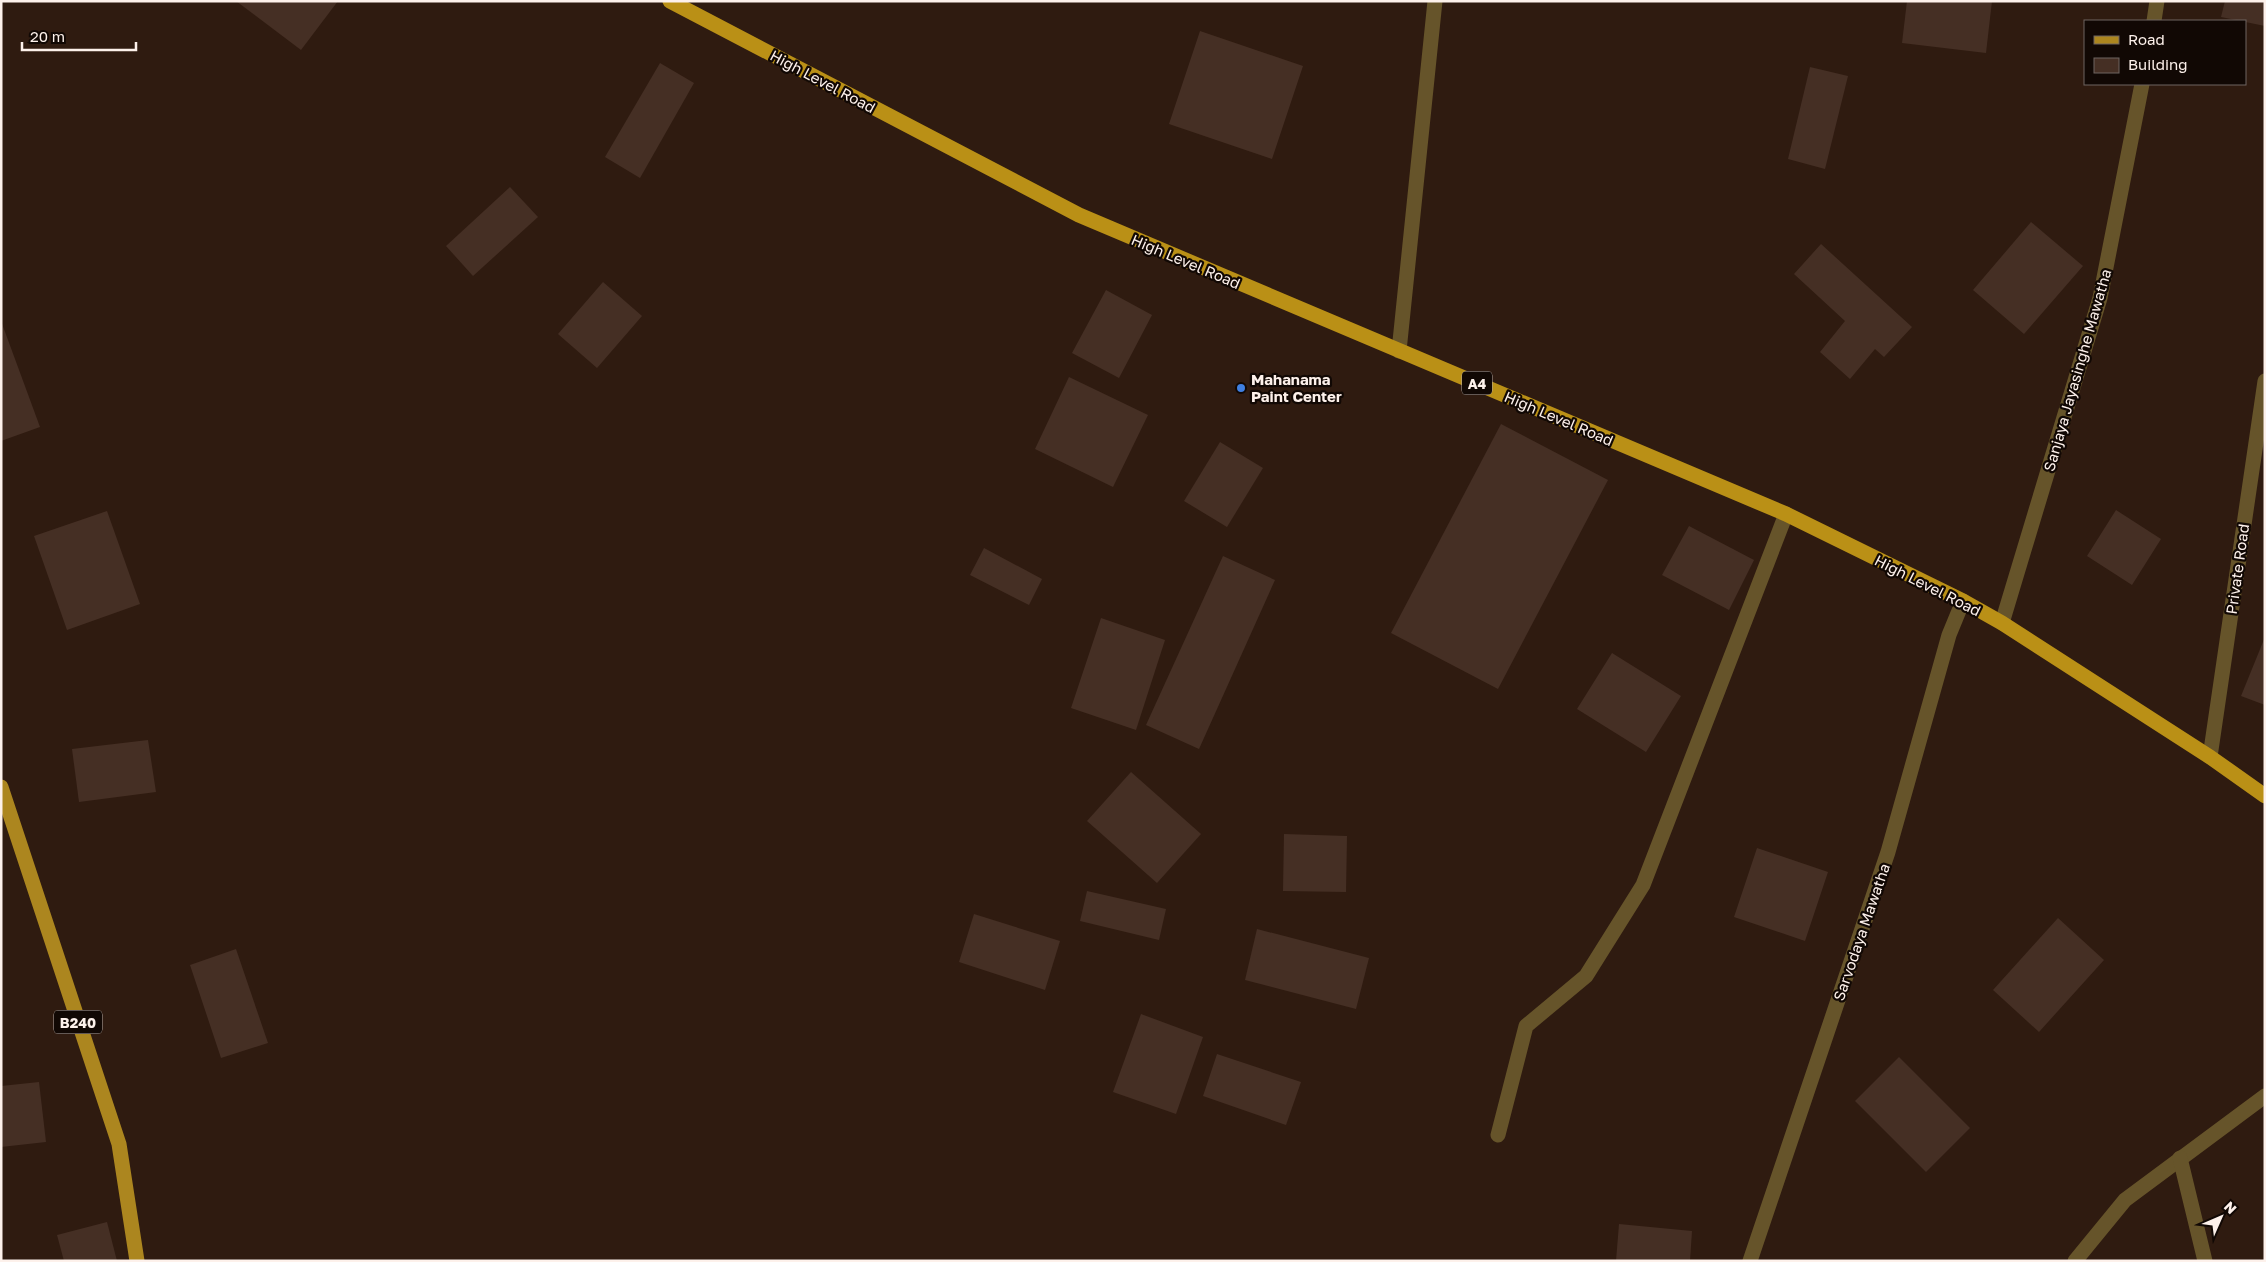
<svg xmlns="http://www.w3.org/2000/svg" width="2266" height="1262" viewBox="0 0 2266 1262" font-family="'Golos Text',sans-serif">
	<rect width="100%" height="100%" fill="#2f1b10"/>
	<g fill="#452f24">
		<polygon points="236,1 338,1 301,50"/>
		<polygon points="1907,1 1992,1 1986,53 1902,43"/>
		<polygon points="2225,1 2265,1 2265,26 2221,17"/>
		<polygon points="1200,31 1303,66 1272,159 1169,124"/>
		<polygon points="660,63 694,83 640,178 605,157"/>
		<polygon points="1810,67 1848,76 1825,169 1788,159"/>
		<polygon points="510,187 538,217 473,276 446,246"/>
		<polygon points="2031,222 2083,266 2024,334 1973,290"/>
		<polygon points="1821,244 1912,327 1884,357 1875,349 1850,379 1820,352 1845,321 1794,274"/>
		<polygon points="603,282 642,316 597,368 558,334"/>
		<polygon points="1106,290 1152,315 1119,378 1072,353"/>
		<polygon points="1,321 40,427 1,441"/>
		<polygon points="1069,377 1148,415 1113,487 1035,449"/>
		<polygon points="1501,424 1608,480 1498,689 1391,633"/>
		<polygon points="1220,442 1263,468 1227,527 1184,501"/>
		<polygon points="2116,510 2161,539 2132,585 2087,556"/>
		<polygon points="107,511 140,604 67,630 34,536"/>
		<polygon points="1689,526 1754,560 1729,610 1662,575"/>
		<polygon points="984,548 1042,579 1029,605 970,575"/>
		<polygon points="1223,556 1275,580 1199,749 1146,725"/>
		<polygon points="1101,618 1165,640 1136,730 1071,708"/>
		<polygon points="2265,637 2265,705 2241,696"/>
		<polygon points="1612,653 1681,696 1646,752 1577,709"/>
		<polygon points="148,740 156,792 79,802 72,749"/>
		<polygon points="1131,772 1201,834 1157,883 1087,821"/>
		<polygon points="1284,834 1347,836 1346,892 1283,891"/>
		<polygon points="1757,848 1828,872 1805,941 1734,917"/>
		<polygon points="1087,891 1166,909 1159,940 1080,921"/>
		<polygon points="974,914 1060,941 1045,990 959,962"/>
		<polygon points="2058,918 2104,960 2039,1032 1993,990"/>
		<polygon points="1257,929 1369,958 1356,1009 1245,980"/>
		<polygon points="236,949 268,1043 221,1058 190,965"/>
		<polygon points="1141,1014 1203,1037 1176,1114 1113,1092"/>
		<polygon points="1217,1054 1301,1082 1286,1125 1203,1096"/>
		<polygon points="1899,1057 1970,1128 1926,1172 1855,1101"/>
		<polygon points="39,1082 46,1142 1,1147 1,1086"/>
		<polygon points="107,1222 117,1261 64,1261 57,1235"/>
		<polygon points="1619,1224 1692,1231 1690,1261 1616,1261"/>
	</g>
	<g fill="none" stroke-linecap="round" stroke-linejoin="round">
		<g stroke="#66542a" stroke-width="15">
			<polyline points="1399,351 1435,1"/>
			<polyline points="2075,1261 2125,1200 2265,1096"/>
		</g>
		<g stroke="#66542a" stroke-width="15">
			<polyline points="2154,21 2157,1"/>
			<polyline points="2002,623 2100,298 2142,84"/>
			<polyline points="2210,757 2265,381"/>
			<polyline points="1498,1135 1526,1026 1586,976 1643,885 1786,514"/>
			<polyline points="2180,1158 2205,1261"/>
			<polyline points="1750,1261 1888,852 1949,635 1963,601"/>
		</g>
		<polyline stroke="#ac861f" stroke-width="15" points="1,787 119,1144 137,1261"/>
		<polyline stroke="#ba9016" stroke-width="15" points="670,1 1079,215 1786,514 1963,601 2002,623 2210,757 2265,796"/>
	</g>
	<circle fill="#3f7fe0" stroke="#110804" stroke-width="2" cx="1241" cy="388" r="5"/>
	<g text-anchor="middle" dominant-baseline="central" stroke-width="4.5" stroke-linejoin="round" paint-order="stroke">
		<g fill="#110804" stroke="#b6aba6" stroke-width="1">
			<rect x="1462" y="371.5" width="30" height="23" rx="4"/>
			<rect x="54" y="1010.5" width="48" height="23" rx="4"/>
		</g>
		<g font-size="14" font-weight="bold" fill="#fdf1eb">
			<text x="1477" y="383">A4</text>
			<text x="78" y="1022">B240</text>
		</g>
		<g font-size="15" fill="#fdf1eb" stroke="#110804">
			<text transform="translate(823 81) rotate(28)">High Level Road</text>
			<text transform="translate(1186 261) rotate(23)">High Level Road</text>
			<text transform="translate(2077 370) rotate(-74)">Sanjaya Jayasinghe Mawatha</text>
			<text transform="translate(1559 418) rotate(23)">High Level Road</text>
			<text transform="translate(2237 569) rotate(-82)">Private Road</text>
			<text transform="translate(1928 585) rotate(27)">High Level Road</text>
			<text transform="translate(1861 932) rotate(-71)">Sarvodaya Mawatha</text>
		</g>
		<g font-size="15" font-weight="bold" fill="#fdf1eb" stroke="#110804" text-anchor="start">
			<text x="1251" y="379">Mahanama<tspan x="1251" dy="17">Paint Center</tspan></text>
		</g>
	</g>
	<rect width="2266" height="1262" fill="none" stroke="#fdf1eb" stroke-width="5"/>
	<rect x="2084" y="20" width="162" height="65" fill="#110804" stroke="#6f6560"/>
	<rect x="2094" y="36" width="25" height="8" fill="#ac861f" stroke="#6f6560"/>
	<text x="2128" y="45" font-size="15" fill="#fdf1eb">Road</text>
	<rect x="2094" y="58" width="25" height="15" fill="#452f24" stroke="#6f6560"/>
	<text x="2128" y="70" font-size="15" fill="#fdf1eb">Building</text>
	<g transform="translate(2221 1217) rotate(45)" stroke="#110804" stroke-width="4" paint-order="stroke">
	<path d="M0-4L9 19L0 12L-9 19Z" fill="#fdf1eb"/>
	<text y="-8" font-size="14" font-weight="bold" text-anchor="middle" fill="#fdf1eb">N</text>
	</g>
	<path d="M22 42v8h114v-8" fill="none" stroke="#fdf1eb" stroke-width="2.5"/>
	<text x="30" y="42" font-size="15" fill="#fdf1eb" stroke="#110804" stroke-width="4" paint-order="stroke">20 m</text>
</svg>
